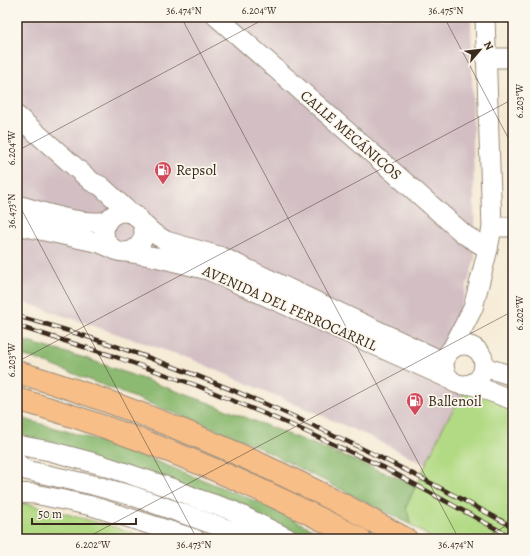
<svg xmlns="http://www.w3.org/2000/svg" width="530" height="556" viewBox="0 0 530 556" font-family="Alegreya,serif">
	<rect width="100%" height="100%" fill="#fbf7ec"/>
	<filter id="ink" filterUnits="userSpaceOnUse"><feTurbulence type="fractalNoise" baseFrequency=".025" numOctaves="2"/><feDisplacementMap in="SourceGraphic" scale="8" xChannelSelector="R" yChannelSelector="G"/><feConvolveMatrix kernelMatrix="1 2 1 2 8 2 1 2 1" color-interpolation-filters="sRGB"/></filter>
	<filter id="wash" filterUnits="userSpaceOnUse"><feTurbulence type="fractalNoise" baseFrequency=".012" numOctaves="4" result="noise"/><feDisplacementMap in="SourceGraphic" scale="16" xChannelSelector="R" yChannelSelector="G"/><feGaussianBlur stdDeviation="0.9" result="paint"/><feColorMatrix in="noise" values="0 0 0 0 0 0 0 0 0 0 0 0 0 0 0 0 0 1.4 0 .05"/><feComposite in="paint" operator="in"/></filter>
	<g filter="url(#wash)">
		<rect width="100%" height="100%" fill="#f5ead4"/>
		<polygon fill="#d2bec3" points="17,17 471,17 475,258 450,343 451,379 470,384 445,423 426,465 371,437 191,359 17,300"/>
		<g fill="#b2da84" stroke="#768251">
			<polygon points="470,384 513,407 513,539 433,539 411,525 406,507 445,423"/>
			<polygon points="17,504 29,504 111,526 152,539 17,539"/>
		</g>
		<g fill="#8dba72" stroke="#647248">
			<polygon points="17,339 85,358 212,404 416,485 406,507 411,525 248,442 36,359 17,354"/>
			<polygon points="17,417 118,446 261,503 332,539 301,539 205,492 17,444"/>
		</g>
	</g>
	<g filter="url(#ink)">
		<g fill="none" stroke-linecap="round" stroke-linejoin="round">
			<defs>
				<g id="minor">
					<polyline points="217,17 465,235 488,249"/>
					<polyline points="486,58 513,58"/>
					<polyline points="17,116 92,182 101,186 129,212"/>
					<path d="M17,205C44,212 80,226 107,221"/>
					<circle cx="124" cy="232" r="20"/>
					<polyline points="143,224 153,233 166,241 222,257 444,362"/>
					<polyline points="17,225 100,243 114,249"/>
					<polyline points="492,227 513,227"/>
					<polyline points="126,252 156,257 208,270 450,379"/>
					<circle cx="464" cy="365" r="20"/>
					<polyline points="452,349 473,308 488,249 492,227 485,17"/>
					<polyline points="484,367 513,376"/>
					<polyline points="470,384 513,400"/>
					<polyline points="17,445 50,451 102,465 174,489 198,499 231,510 289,539"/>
					<polyline points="17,463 25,470 93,485 133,496 255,539"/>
					<polyline points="17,493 35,494 92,506 195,539"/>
				</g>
				<g id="highway">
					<path d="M17,372C123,403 227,446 326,496C353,509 379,525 406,539"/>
					<path d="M17,399C136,433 251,482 360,539"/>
				</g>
			</defs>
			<use href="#minor" stroke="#988a79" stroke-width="21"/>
			<use href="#highway" stroke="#988a79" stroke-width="24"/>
			<use href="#minor" stroke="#fff" stroke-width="19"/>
			<use href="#highway" stroke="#f7be88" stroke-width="22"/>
			<defs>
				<g id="rail">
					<path d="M17,316C191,363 355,440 513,527"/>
					<polyline points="17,326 113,356 198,386 296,427 383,467 513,538"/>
				</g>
			</defs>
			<use href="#rail" stroke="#3b2a1e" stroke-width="4.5"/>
			<use href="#rail" stroke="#fbf7ec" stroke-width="3" stroke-dasharray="9" stroke-linecap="butt"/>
		</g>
	</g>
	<path fill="none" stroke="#3b2a1e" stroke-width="1" stroke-opacity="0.45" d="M181,17L459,539M444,17L513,147M17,151L268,17M17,201L197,539M17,362L513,99M84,539L513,311M482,539L513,522"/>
	<defs>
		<symbol id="fuel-pin" viewBox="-11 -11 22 30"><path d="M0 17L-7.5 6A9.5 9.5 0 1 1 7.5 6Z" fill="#d1495b" stroke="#fbf7ec"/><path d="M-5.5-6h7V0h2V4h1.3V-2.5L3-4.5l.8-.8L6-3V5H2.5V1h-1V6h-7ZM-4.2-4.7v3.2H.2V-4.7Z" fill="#fff"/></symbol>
	</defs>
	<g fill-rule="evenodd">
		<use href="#fuel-pin" x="153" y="160" width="20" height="27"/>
		<use href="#fuel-pin" x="405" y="391" width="20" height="27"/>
	</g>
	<g text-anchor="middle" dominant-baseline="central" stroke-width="3.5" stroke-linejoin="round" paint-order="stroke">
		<g font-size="15" fill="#3b2a1e" stroke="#fbf7ec">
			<text transform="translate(351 135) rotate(41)">CALLE MECÁNICOS</text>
			<text transform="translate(290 308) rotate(24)">AVENIDA DEL FERROCARRIL</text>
		</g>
		<g font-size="15" fill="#3b2a1e" stroke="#fbf7ec" text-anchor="start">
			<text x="176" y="170">Repsol</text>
			<text x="428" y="401">Ballenoil</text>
		</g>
	</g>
	<rect width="530" height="556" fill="none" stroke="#fbf7ec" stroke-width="44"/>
	<g transform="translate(480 50) rotate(62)" stroke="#fbf7ec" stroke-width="3" paint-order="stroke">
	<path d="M0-3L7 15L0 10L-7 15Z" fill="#3b2a1e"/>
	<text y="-6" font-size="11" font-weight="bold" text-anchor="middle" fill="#3b2a1e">N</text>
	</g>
	<path d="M32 518v6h104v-6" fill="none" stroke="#3b2a1e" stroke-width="2"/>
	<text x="38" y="518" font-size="12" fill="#3b2a1e" stroke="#fbf7ec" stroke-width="3" paint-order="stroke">50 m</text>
	<rect x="22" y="22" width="486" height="512" fill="none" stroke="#3b2a1e" stroke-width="1.5"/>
	<g font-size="10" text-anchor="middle" fill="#3b2a1e">
		<text x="184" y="14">36.474°N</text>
		<text x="259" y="14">6.204°W</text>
		<text x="446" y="14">36.475°N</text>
		<text transform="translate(519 101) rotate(-90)" y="4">6.203°W</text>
		<text transform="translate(11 148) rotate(-90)" y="4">6.204°W</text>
		<text transform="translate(11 211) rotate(-90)" y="4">36.473°N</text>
		<text transform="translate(519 313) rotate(-90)" y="4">6.202°W</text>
		<text transform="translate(11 360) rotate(-90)" y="4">6.203°W</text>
		<text x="93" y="548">6.202°W</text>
		<text x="194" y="548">36.473°N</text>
		<text x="456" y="548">36.474°N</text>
	</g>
</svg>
